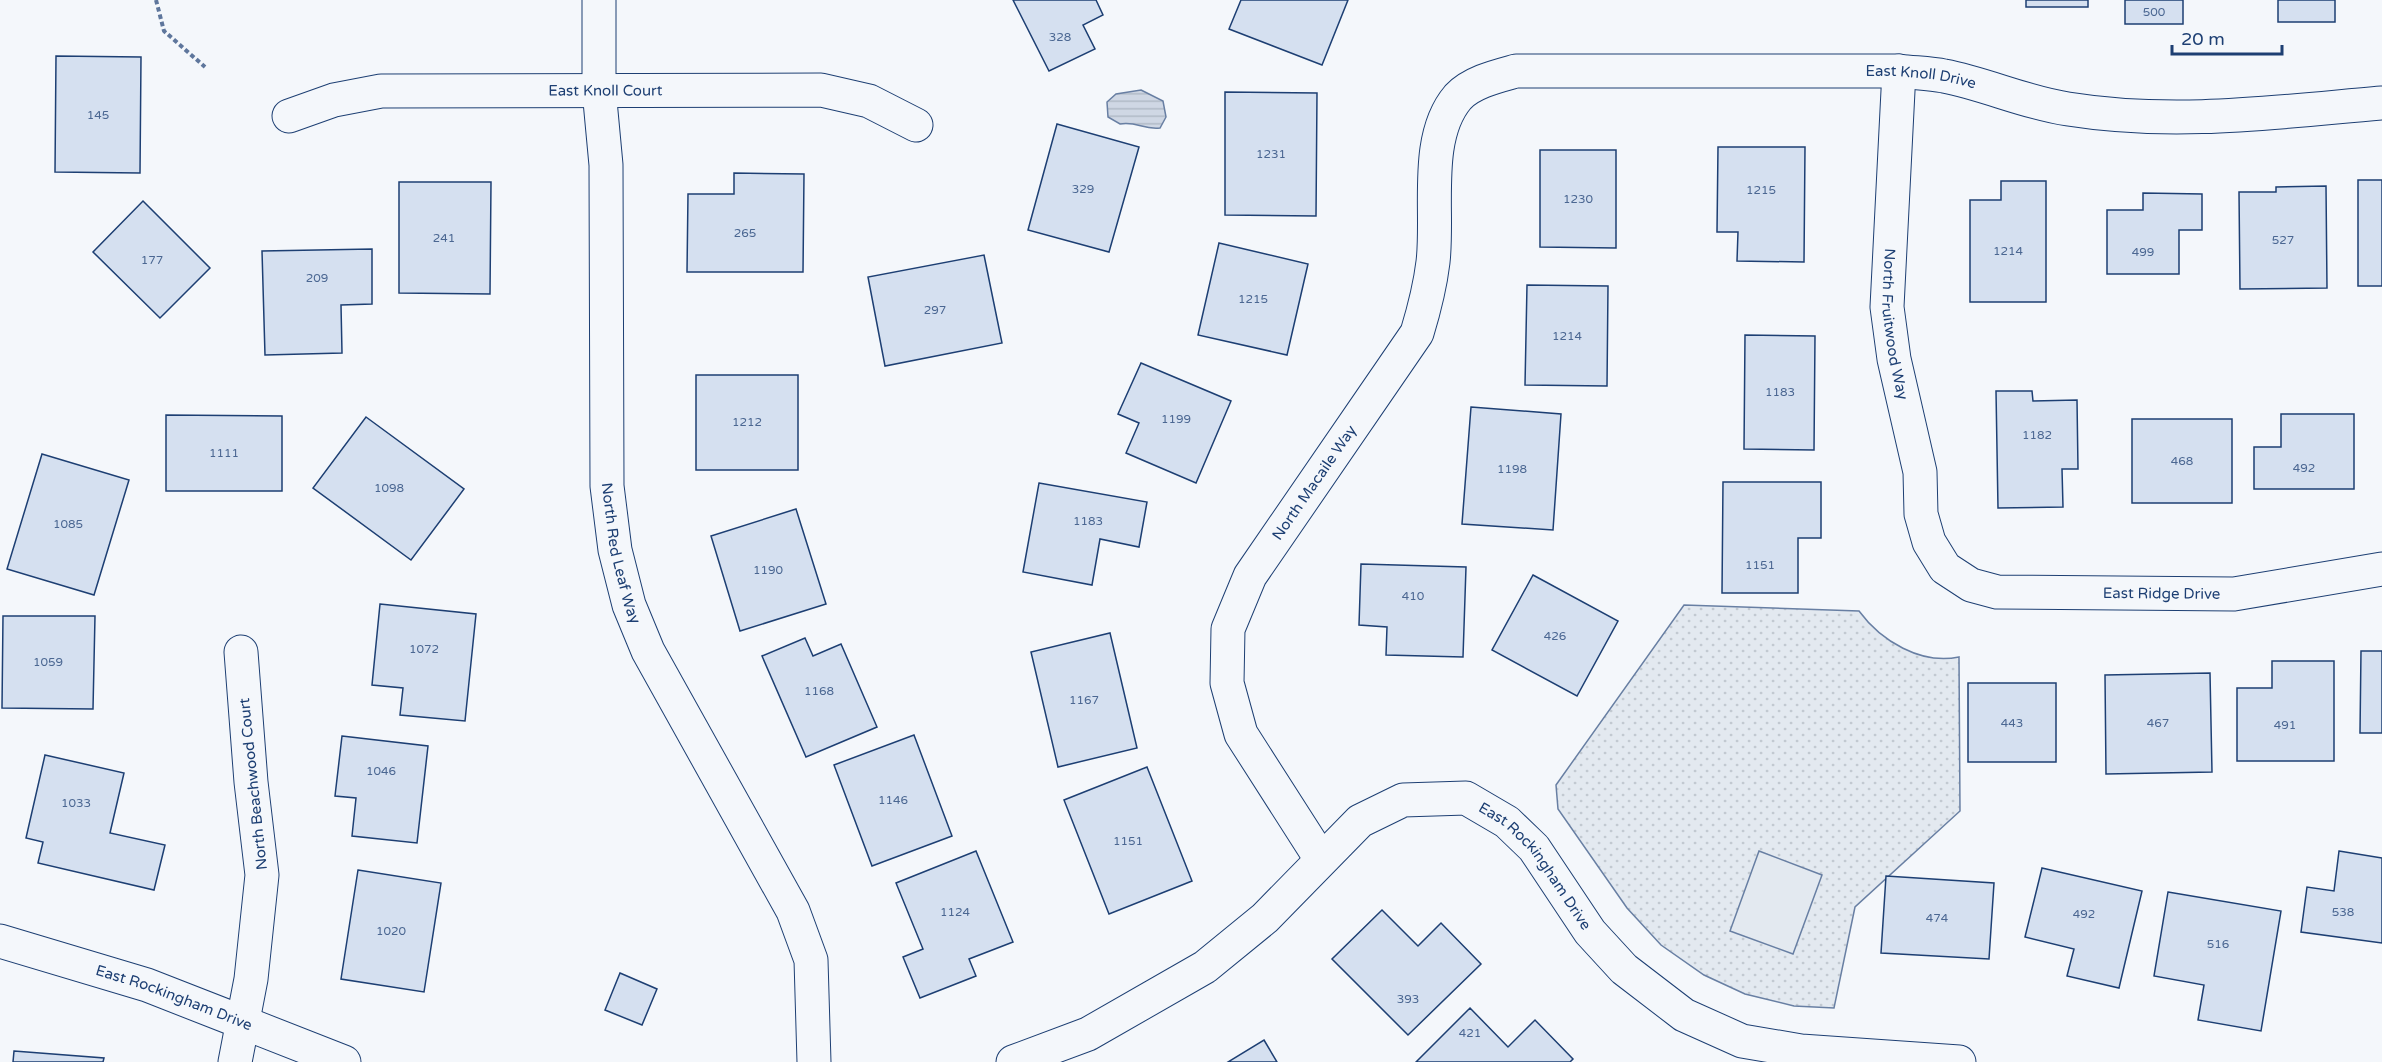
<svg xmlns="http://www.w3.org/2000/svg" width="2382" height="1062" viewBox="0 0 2382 1062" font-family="'Varela Round',sans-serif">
	<defs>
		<pattern id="park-dots" width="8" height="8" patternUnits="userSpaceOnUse" patternTransform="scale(1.5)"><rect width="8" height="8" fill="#e3e9f0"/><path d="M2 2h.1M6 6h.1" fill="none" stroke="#c2c9d1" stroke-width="1.8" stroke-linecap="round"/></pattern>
		<pattern id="water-rules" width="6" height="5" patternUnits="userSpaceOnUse" patternTransform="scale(1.5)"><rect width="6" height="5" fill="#cfd7e4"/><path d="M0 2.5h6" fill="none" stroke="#b1bac7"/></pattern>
	</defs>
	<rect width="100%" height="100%" fill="#f4f7fb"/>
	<path fill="url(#park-dots)" stroke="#687fa3" stroke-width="1.5" d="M1684,605L1859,611C1881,641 1921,665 1959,657L1960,811L1855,907L1834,1008L1794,1006L1745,994L1704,975L1661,945L1627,908L1558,809L1556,785Z"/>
	<polygon fill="#e3e9f0" stroke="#687fa3" stroke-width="1.5" points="1759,851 1822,875 1793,954 1730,931"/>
	<path fill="url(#water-rules)" stroke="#687fa3" stroke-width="1.5" d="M1141,90L1163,101L1166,117L1160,128C1143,130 1137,121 1120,124L1108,117L1107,102L1116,94Z"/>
	<g fill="#d5e0f0" stroke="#1d3f73" stroke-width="1.5">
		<polygon points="1013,0 1096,0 1103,15 1083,25 1095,49 1049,71"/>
		<polygon points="1241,0 1348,0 1322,65 1229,29"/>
		<rect x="2026" y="0" width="62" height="7"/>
		<rect x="2125" y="0" width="58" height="24"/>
		<rect x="2278" y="0" width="57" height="22"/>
		<polygon points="56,56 141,57 140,173 55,172"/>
		<polygon points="1225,92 1317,93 1316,216 1225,215"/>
		<polygon points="1057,124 1139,147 1109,252 1028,230"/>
		<polygon points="1718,147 1805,147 1804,262 1737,261 1738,232 1717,232"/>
		<polygon points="1540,150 1616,150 1616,248 1540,247"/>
		<polygon points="734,173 804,174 803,272 687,272 688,194 734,194"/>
		<rect x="2358" y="180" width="24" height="106"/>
		<polygon points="2001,181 2046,181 2046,302 1970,302 1970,200 2001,200"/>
		<polygon points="399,182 491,182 490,294 399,293"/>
		<polygon points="2326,186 2327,288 2240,289 2239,192 2276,192 2276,187"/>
		<polygon points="2143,193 2202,194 2202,230 2179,230 2179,274 2107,274 2107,210 2143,210"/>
		<polygon points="143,201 210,268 160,318 93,252"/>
		<polygon points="1219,243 1308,264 1287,355 1198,335"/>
		<polygon points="372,249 372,304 341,305 342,353 265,355 262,251"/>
		<polygon points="984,255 1002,343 885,366 868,277"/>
		<polygon points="1527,285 1608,286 1607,386 1525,385"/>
		<polygon points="1745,335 1815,336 1814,450 1744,449"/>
		<polygon points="1141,363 1231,401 1196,483 1126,453 1139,423 1118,414"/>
		<rect x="696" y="375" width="102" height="95"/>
		<polygon points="1996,391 2032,391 2033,401 2077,400 2078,469 2062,469 2063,507 1998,508"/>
		<polygon points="1471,407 1561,414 1553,530 1462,524"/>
		<polygon points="2281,414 2354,414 2354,489 2254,489 2254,447 2281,447"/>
		<polygon points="166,415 282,416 282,491 166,491"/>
		<polygon points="366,417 464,489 411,560 313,488"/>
		<rect x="2132" y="419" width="100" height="84"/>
		<polygon points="42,454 129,480 94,595 7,569"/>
		<polygon points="1723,482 1821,482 1821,538 1798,538 1798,593 1722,593"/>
		<polygon points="1039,483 1147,502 1139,547 1100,539 1092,585 1023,572"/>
		<polygon points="796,509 826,604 740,631 711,536"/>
		<polygon points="1361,564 1466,567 1463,657 1386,655 1387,627 1359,625"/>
		<polygon points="1533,575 1618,621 1577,696 1492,650"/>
		<polygon points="380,604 476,614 465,721 400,715 403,688 372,685"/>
		<polygon points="3,616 95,616 93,709 2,708"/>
		<polygon points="1110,633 1137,748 1058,767 1031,652"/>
		<polygon points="805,638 813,656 841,644 877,727 806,757 762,656"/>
		<polygon points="2361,651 2382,651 2382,733 2360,733"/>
		<polygon points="2272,661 2334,661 2334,761 2237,761 2237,688 2272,688"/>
		<polygon points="2210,673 2212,772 2106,774 2105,675"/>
		<rect x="1968" y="683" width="88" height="79"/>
		<polygon points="914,735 952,836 872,866 834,765"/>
		<polygon points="342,736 428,746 417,843 352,836 356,798 335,796"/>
		<polygon points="45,755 124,773 110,833 165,845 154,890 38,863 43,842 26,838"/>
		<polygon points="1147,767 1192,881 1109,914 1064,800"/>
		<polygon points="976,851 1013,942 969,959 976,976 920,998 903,957 923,949 896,883"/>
		<polygon points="2339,851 2382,858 2382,943 2301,932 2307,887 2334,891"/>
		<polygon points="2042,868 2142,891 2119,988 2067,976 2074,949 2025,937"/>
		<polygon points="358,870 441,883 424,992 341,979"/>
		<polygon points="1886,876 1994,883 1989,959 1881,953"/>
		<polygon points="2168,892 2281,911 2261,1031 2198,1020 2204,985 2154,976"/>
		<polygon points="1382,910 1418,946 1441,923 1481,964 1408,1035 1332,959"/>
		<polygon points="620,973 657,989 642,1025 605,1010"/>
		<polygon points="1470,1008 1508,1047 1535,1020 1573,1059 1570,1062 1416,1062"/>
		<polygon points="1264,1040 1277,1062 1228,1062"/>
		<polygon points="14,1051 104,1058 103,1062 13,1062"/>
	</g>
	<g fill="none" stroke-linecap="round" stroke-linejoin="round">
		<defs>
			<g id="minor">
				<path id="s1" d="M599,0V90L606,165L607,486L615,550L629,605L648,651L793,911L811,960L814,1062"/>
				<path id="s2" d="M1899,71L1887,307L1894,359L1920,472L1921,514L1929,542L1945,568L1971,585L1997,592L2234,594L2382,569"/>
				<path id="s3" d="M289,116L334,100L381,91L821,90L869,101L916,125"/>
				<path id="s4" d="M1321,859L1241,734L1227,683L1228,629L1250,576L1417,333C1424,310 1430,287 1433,262C1439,211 1423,138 1458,97C1472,82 1498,76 1516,71H1899C1914,73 1930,73 1944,76C1986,84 2026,103 2068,109C2174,126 2276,112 2382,103"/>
				<path id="s5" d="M0,941L147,985L344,1062"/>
				<polyline points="235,1062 251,979 262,875 251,782 241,652"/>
				<path id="s6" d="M1013,1062L1088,1034L1205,967L1265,918L1360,821L1403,800L1466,798L1507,822L1534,848L1590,932L1624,969L1684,1015L1742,1041L1801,1051L1959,1062"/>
			</g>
		</defs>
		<use href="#minor" stroke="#1d3f73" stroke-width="35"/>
		<polyline stroke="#5e769c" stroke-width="4" stroke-dasharray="4.5 3" stroke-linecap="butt" points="156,0 164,31 205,67"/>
		<use href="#minor" stroke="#f4f7fb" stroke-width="33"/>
	</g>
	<g text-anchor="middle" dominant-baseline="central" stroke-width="4.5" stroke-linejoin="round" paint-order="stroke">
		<g font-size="12" fill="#4b6792">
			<text x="2154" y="12">500</text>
			<text x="1060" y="37">328</text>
			<text x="98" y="115">145</text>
			<text x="1271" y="154">1231</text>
			<text x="1083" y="189">329</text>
			<text x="1761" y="190">1215</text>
			<text x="1578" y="199">1230</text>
			<text x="745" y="233">265</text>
			<text x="444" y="238">241</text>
			<text x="2283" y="240">527</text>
			<text x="2008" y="251">1214</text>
			<text x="2143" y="252">499</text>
			<text x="152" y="260">177</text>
			<text x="317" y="278">209</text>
			<text x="1253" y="299">1215</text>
			<text x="935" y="310">297</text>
			<text x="1567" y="336">1214</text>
			<text x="1780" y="392">1183</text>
			<text x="1176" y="419">1199</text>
			<text x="747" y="422">1212</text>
			<text x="2037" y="435">1182</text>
			<text x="224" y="453">1111</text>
			<text x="2182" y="461">468</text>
			<text x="2304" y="468">492</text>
			<text x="1512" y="469">1198</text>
			<text x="389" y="488">1098</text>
			<text x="1088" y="521">1183</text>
			<text x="68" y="524">1085</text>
			<text x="1760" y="565">1151</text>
			<text x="768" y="570">1190</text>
			<text x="1413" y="596">410</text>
			<text x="1555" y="636">426</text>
			<text x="424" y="649">1072</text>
			<text x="48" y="662">1059</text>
			<text x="819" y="691">1168</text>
			<text x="1084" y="700">1167</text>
			<text x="2012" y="723">443</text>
			<text x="2158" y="723">467</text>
			<text x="2285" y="725">491</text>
			<text x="381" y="771">1046</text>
			<text x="893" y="800">1146</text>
			<text x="76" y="803">1033</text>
			<text x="1128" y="841">1151</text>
			<text x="955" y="912">1124</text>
			<text x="2343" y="912">538</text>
			<text x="2084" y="914">492</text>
			<text x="1937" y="918">474</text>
			<text x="391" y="931">1020</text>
			<text x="2218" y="944">516</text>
			<text x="1408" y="999">393</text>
			<text x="1470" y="1033">421</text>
		</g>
		<g font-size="15" fill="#1d3f73" stroke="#f4f7fb">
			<text stroke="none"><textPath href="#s4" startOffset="1320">East Knoll Drive</textPath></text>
			<text stroke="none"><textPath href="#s3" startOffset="320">East Knoll Court</textPath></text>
			<text stroke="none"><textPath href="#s2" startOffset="254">North Fruitwood Way</textPath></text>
			<text stroke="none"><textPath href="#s4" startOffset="426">North Macaile Way</textPath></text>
			<text stroke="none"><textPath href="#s1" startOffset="555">North Red Leaf Way</textPath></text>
			<text stroke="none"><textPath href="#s2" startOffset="729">East Ridge Drive</textPath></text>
			<text transform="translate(253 784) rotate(-96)">North Beachwood Court</text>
			<text stroke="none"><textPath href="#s6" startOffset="638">East Rockingham Drive</textPath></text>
			<text stroke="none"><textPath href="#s5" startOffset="183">East Rockingham Drive</textPath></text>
		</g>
	</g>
	<path d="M2172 45v9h110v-9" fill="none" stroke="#1d3f73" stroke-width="3"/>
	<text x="2181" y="45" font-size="18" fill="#1d3f73" stroke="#f4f7fb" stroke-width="4.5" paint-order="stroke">20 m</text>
</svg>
